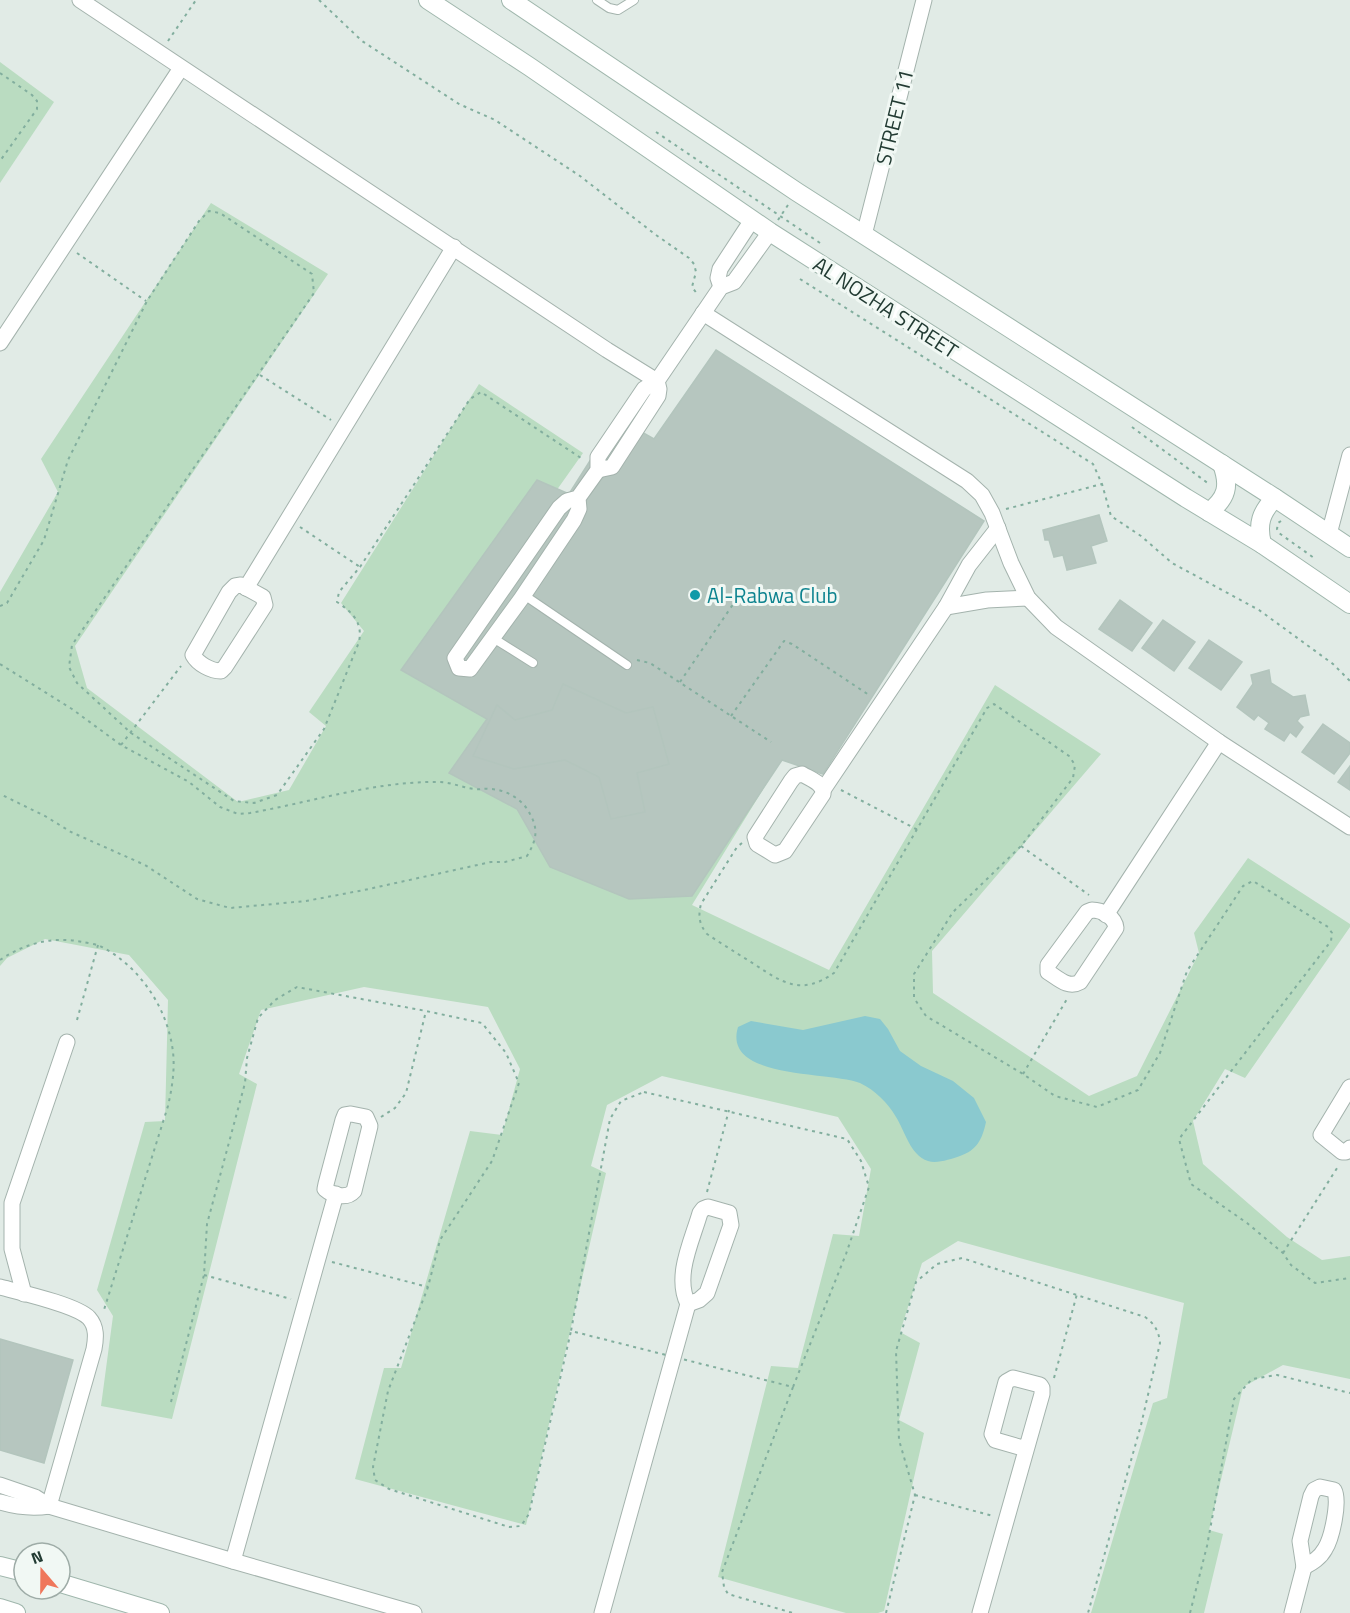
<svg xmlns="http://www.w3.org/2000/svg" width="1350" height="1613" viewBox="0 0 1350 1613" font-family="'Titillium Web',sans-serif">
	<rect width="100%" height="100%" fill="#e1ebe6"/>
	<g fill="#badcc1">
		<polygon points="0,62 54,102 0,183"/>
		<polygon points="211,203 328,274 75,646 87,688 238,802 289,790 326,726 309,712 364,631 341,603 479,384 583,453 549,501 789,747 692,905 829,970 995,685 1101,754 932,951 933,993 1089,1096 1137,1076 1199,953 1194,933 1248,858 1350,924 1350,927 1245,1078 1225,1069 1193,1121 1203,1164 1287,1237 1322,1260 1350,1256 1350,1379 1283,1365 1243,1387 1209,1530 1223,1534 1204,1613 1091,1613 1153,1403 1167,1398 1184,1303 958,1241 922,1263 900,1332 920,1343 899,1420 924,1433 884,1611 878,1613 846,1613 718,1577 771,1366 798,1368 833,1234 859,1236 871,1169 838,1117 662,1076 607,1105 591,1166 606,1173 526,1525 355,1479 384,1368 401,1368 470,1131 502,1135 520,1069 488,1007 364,987 261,1010 239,1074 257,1084 172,1419 101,1406 113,1316 97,1290 145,1122 165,1121 168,1000 129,955 45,939 7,958 0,966 0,592 58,492 41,459"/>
	</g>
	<path fill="#8ac9cf" d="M865,1016L880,1019L888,1029L900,1051L921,1066L953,1081L974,1098L986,1122C982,1140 977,1150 960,1156C951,1159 937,1164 928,1161C910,1155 905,1131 896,1117C888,1103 875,1090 860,1083C830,1071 722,1080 738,1027L751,1021L803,1030Z"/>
	<g fill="#b6c6bf" stroke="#b3c5bd" stroke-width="1.5">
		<polygon points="716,350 984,521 823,774 782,760 692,896 629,899 550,867 517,809 449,773 487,719 401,670 537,480 569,494 617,418 654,439"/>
		<polygon points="1099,515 1107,541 1091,546 1096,563 1067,570 1063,555 1054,557 1049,540 1045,540 1043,530"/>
		<polygon points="1120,600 1152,623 1132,651 1099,629"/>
		<polygon points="1163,620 1195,642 1174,671 1142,648"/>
		<polygon points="1209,640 1242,662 1221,690 1189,668"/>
		<polygon points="1269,670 1271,683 1293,697 1305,695 1309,715 1300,717 1297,721 1303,727 1296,737 1290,732 1284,741 1265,729 1269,723 1258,715 1254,720 1237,707 1253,684 1251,675"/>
		<polygon points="563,684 626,713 653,707 669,764 637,773 645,812 611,819 599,777 565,760 514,769 473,756 497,705 515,720 552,710"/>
		<polygon points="1323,724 1350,743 1350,753 1334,774 1302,752"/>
		<polygon points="1350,766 1350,790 1338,782"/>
		<polygon points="0,1339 73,1360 44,1463 0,1450"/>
	</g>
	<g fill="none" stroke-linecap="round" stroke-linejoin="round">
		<defs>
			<g id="lane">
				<polyline points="597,0 609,8 618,10 634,0"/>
				<polyline points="524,595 627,665"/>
				<polyline points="493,638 533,663"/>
			</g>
			<g id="street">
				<polyline points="80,0 607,350 657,381 659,389 658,396 612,467 598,470"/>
				<polyline points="864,235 924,0"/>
				<polyline points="721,287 718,278 720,269 752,220"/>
				<polyline points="703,313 967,481 982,495 992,513 1011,563 1028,598 1056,627 1219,742 1350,827"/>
				<polyline points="0,343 181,68"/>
				<polyline points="578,498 579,509 574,520 521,599 470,669 459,668 455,658 559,508 567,501 578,498 598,470 598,457 644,389 657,381 721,287 734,282 770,232"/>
				<polyline points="1329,534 1350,455"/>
				<path d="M241,585L263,597L265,605L225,667L221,671C211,671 198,664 193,655L229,592L235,586Z"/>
				<polyline points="246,588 454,247"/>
				<polyline points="946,607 987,600 1028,598"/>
				<path d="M802,774C810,779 824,783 823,794L785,851L775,855L757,844L755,837L791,781L795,776Z"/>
				<polyline points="823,790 946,607 969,565 998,528"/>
				<path d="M1092,910C1102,910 1115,917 1116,928L1080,982C1068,989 1058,978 1048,972V965L1087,912Z"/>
				<polyline points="1106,915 1219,742"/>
				<polyline points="1350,1087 1321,1135 1342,1152 1346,1152 1350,1148"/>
				<path d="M351,1114L366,1117L370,1126L354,1191C347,1199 333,1196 325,1189L326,1184L343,1120L345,1115Z"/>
				<path d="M708,1207L729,1213L731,1225L707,1293L699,1300L688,1304C674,1276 692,1241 700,1213L703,1209Z"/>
				<path d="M0,1287C19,1292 77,1305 89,1318C97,1327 96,1338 94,1349L49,1506"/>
				<polyline points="24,1294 12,1249 12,1203 67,1042"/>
				<polyline points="0,1485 35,1497 49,1506 233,1561 414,1613"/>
				<path d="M1320,1487L1334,1490C1340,1501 1332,1538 1325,1549C1320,1558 1313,1562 1304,1567L1300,1541L1311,1496L1314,1490Z"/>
				<path d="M0,1502C17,1507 31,1509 49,1506"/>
				<polyline points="233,1561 336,1194"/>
				<polyline points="602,1613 688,1304"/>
				<polyline points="980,1613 1042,1394 1042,1388 1040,1385 1013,1378 1006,1382 992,1434 995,1440 1026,1449"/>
				<polyline points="1292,1613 1304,1567"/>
			</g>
			<g id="secondary">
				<polyline points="428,0 530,67 770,232 1186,498 1262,544 1350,604"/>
				<polyline points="511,0 797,192 1275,498 1350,548"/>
				<path d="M1209,512C1227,498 1230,486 1222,464"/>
				<path d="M1262,544C1257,524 1261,512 1275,498"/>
				<polyline points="0,1566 24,1572"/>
				<polyline points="60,1583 160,1613"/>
				<polyline points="0,1608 16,1613"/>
			</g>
		</defs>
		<use href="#lane" stroke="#a4b3ad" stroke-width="10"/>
		<use href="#street" stroke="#a4b3ad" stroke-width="17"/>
		<use href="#secondary" stroke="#a0b7ad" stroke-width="20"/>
		<g stroke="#82ae9e" stroke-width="2" stroke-dasharray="3 4.5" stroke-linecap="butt">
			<polyline points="319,0 362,41 459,104 495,120 580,176 656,235 689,258 694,264 696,272 692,287 698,295"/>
			<polyline points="168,41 196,0"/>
			<polyline points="0,73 32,95 37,101 37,109 0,161"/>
			<polyline points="656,132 823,245"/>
			<polyline points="778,220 788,205"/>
			<polyline points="77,253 146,301"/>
			<polyline points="800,279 1093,464 1102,484 1111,516 1141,536 1172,563 1259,610 1333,664 1350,681"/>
			<polyline points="260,375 331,420"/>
			<polyline points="1132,427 1209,484"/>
			<polyline points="1006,509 1102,484"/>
			<polyline points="1281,521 1278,523 1277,529 1279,533 1314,558"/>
			<polyline points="300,527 360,567"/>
			<path d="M0,606L7,603L44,540L68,460L147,301L199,221L209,211L220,213L312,274L314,293L72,645L69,667L77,683L131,733L234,801L254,803L277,795L324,729L359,642C363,622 352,612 337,602L339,592L360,567L470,399L481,392L584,460"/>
			<polyline points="637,660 650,663 771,742"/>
			<path d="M0,664L72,709L121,745L189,782L220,807L238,814L250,813C312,802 375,781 439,782C451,782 463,788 475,789C480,790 484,788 489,789C505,789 523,799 530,814C539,830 536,841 527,856L505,862H491L364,890L306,901L230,908L197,899L145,865L71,832L45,816L0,794"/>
			<polyline points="680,682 736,600"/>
			<polyline points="731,716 784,641 792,644 869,695"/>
			<polyline points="121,745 181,666"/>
			<polyline points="841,790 918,830"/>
			<path d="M742,843L737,847L701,904C698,916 699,924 707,934C722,944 738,954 754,964C783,983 801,996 834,973L987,708L994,704L1069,756L1075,765L1073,778L1021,846L953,912L914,974V998L926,1016L1023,1074L1055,1096L1097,1107L1138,1090L1160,1053L1187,971L1243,886L1253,881L1328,927L1332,933L1331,941L1179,1139L1191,1184L1247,1223L1283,1253L1291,1265L1315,1283L1350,1278"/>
			<polyline points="1021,846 1089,895"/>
			<path d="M0,960C25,943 53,936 83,942C88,943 95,944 100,946C140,966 168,1009 173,1052C175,1070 172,1088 168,1106L103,1313"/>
			<polyline points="77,1020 98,945"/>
			<polyline points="1023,1074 1067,999"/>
			<polygon points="644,1092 847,1139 861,1161 869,1187 846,1254 793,1387 571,1331 610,1119 621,1101"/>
			<polyline points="381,1117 395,1108 406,1093 426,1011"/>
			<polyline points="707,1192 729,1110"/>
			<polyline points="1283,1253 1339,1165"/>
			<polyline points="332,1262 428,1287"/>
			<polyline points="204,1275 291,1299"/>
			<polyline points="1054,1378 1077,1294"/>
			<polyline points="793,1387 722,1572 724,1587 728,1594 793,1613"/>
			<polyline points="171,1402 204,1275 207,1224 245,1083 247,1058 258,1018 275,1000 297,987 426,1011 482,1023 506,1053 519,1083 492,1161 440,1240 428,1287 388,1391 373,1467 375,1480 389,1489 509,1527 521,1526 529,1514 571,1331"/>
			<polyline points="915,1495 993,1516"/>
			<path d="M886,1613L915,1495L899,1440L896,1351L916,1282L937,1264L962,1258L1145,1317C1155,1324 1159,1332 1160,1343L1141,1425L1088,1613"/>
			<polyline points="1190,1613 1207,1546 1234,1399 1252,1379 1277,1375 1350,1393"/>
		</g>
		<use href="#lane" stroke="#fff" stroke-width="8"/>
		<use href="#street" stroke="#fff" stroke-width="15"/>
		<use href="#secondary" stroke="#fff" stroke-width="18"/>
	</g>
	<circle fill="#0f9aa8" stroke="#f1f8f4" stroke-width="2" cx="695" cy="595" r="6"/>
	<g text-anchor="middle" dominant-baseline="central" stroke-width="6" stroke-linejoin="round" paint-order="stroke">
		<g font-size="21" fill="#223b33" stroke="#f1f8f4">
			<text transform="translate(894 117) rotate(-76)">STREET 11</text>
			<text transform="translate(886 307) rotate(33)">AL NOZHA STREET</text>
		</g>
		<g font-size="21" fill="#0d838f" stroke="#f1f8f4" text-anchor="start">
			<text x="707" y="595">Al-Rabwa Club</text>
		</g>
	</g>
	<g transform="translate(42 1571) rotate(340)"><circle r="28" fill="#f1f8f4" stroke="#9eaca7" stroke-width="1.5"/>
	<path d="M0-4.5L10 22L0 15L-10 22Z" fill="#ef775b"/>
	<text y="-9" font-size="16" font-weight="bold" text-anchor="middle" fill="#223b33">N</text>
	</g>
</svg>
